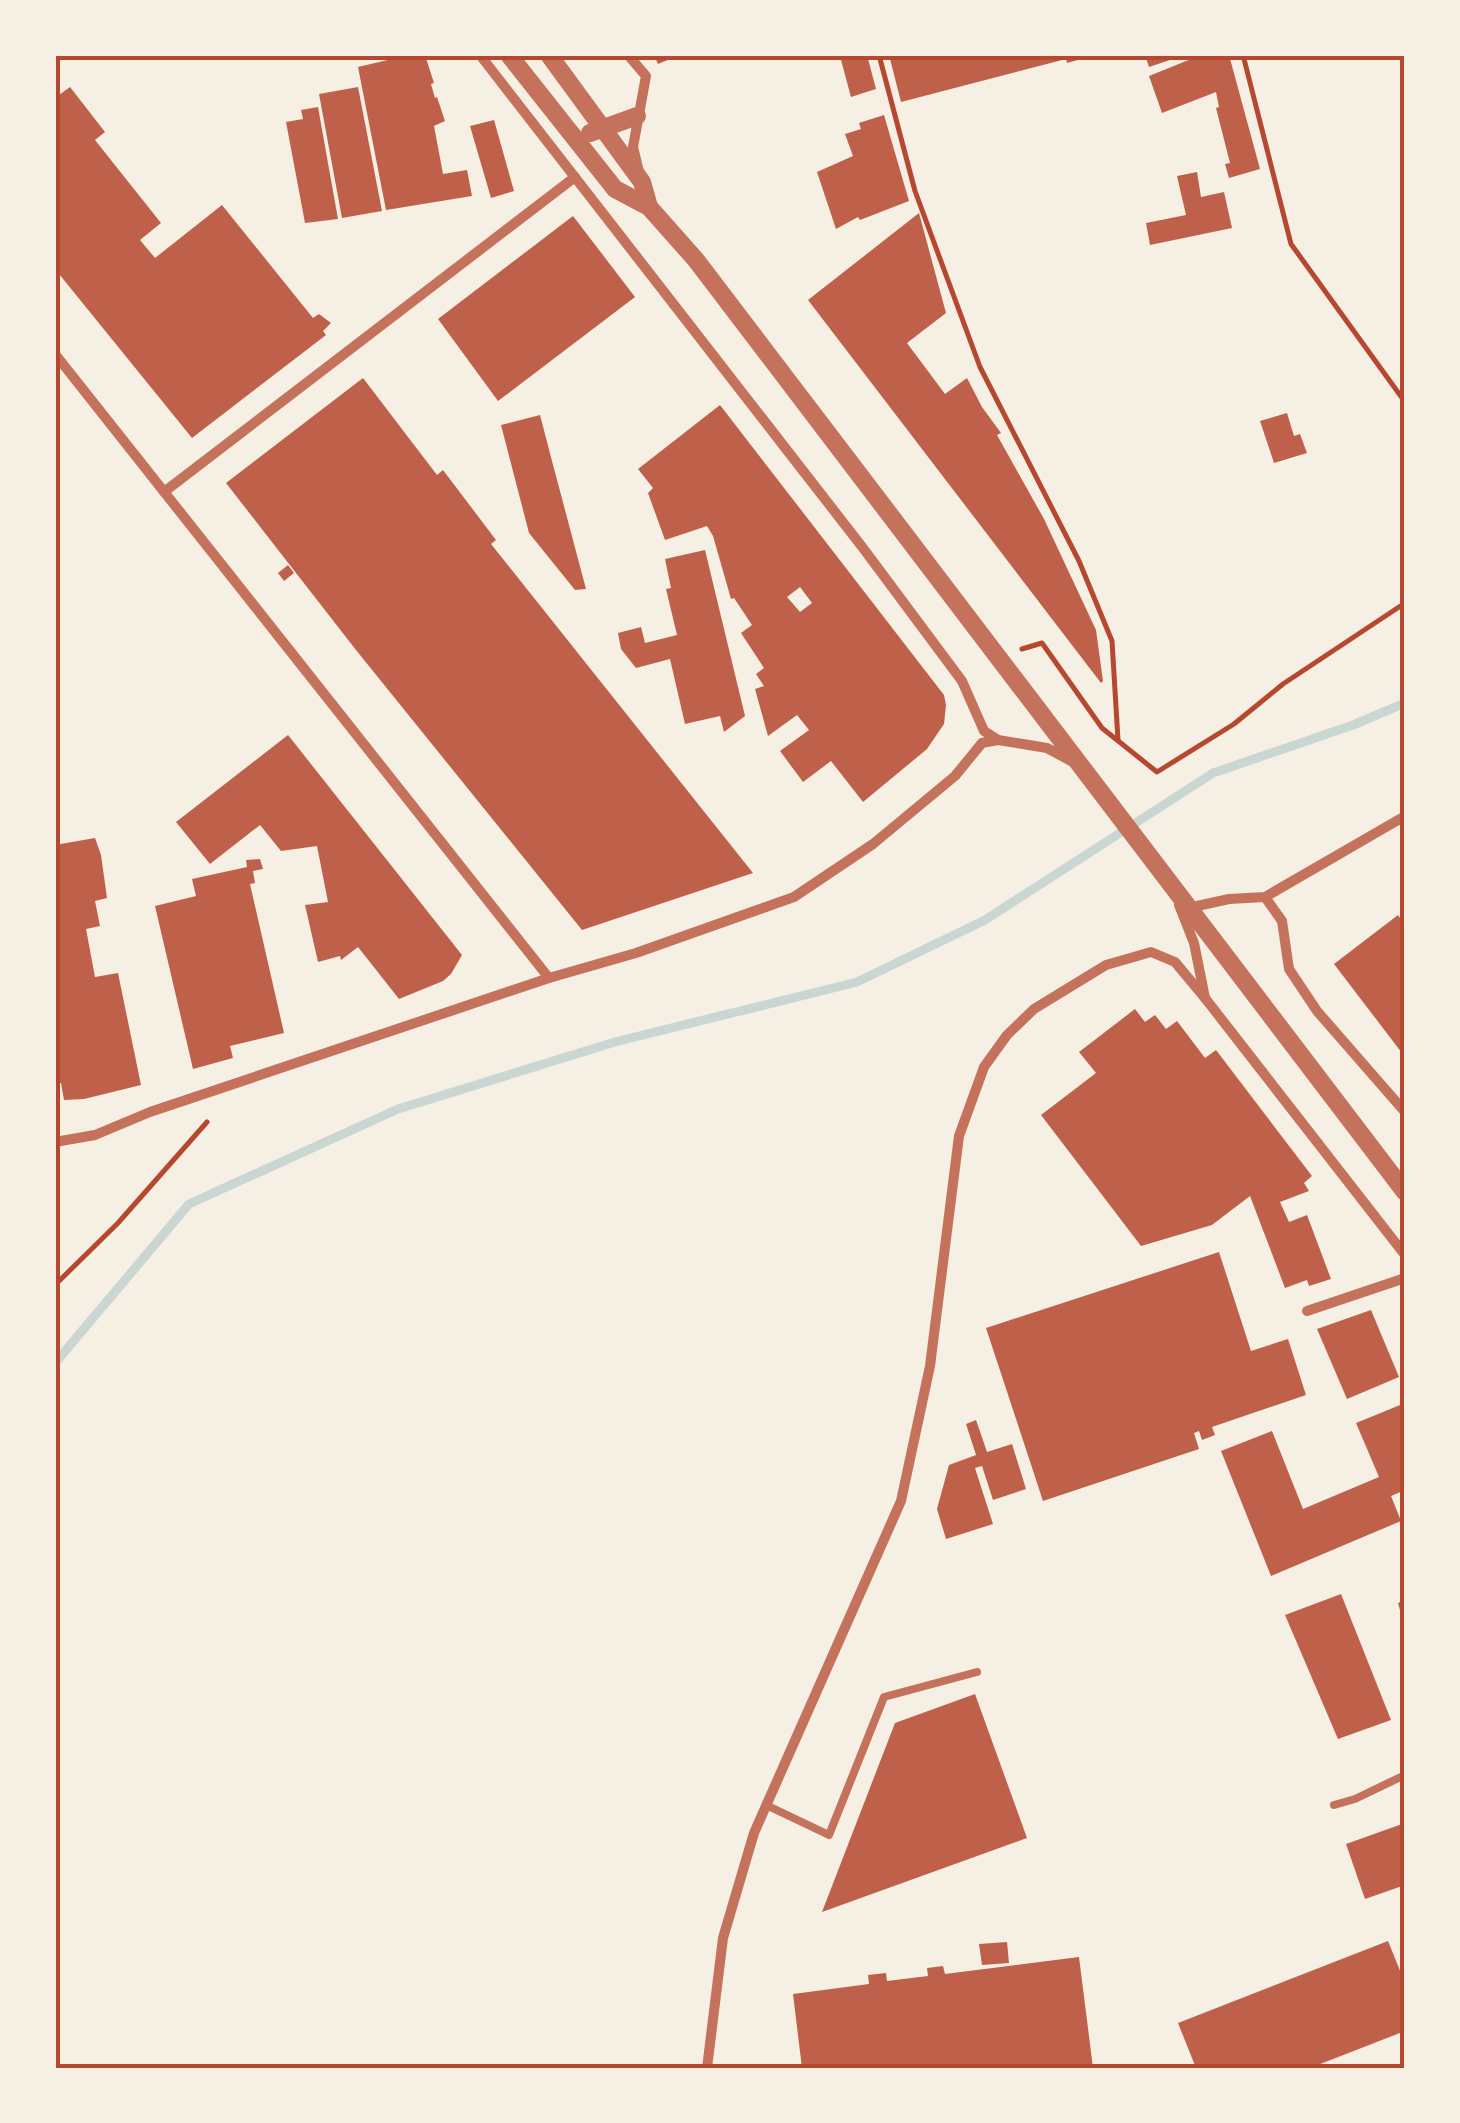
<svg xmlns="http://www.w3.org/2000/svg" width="1460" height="2123" viewBox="0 0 1460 2123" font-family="'Alegreya Sans',sans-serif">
	<rect width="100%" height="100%" fill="#f6efe4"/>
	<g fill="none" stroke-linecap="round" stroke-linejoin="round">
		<polyline stroke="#c9d6d2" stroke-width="9" points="55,1363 189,1204 398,1109 615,1042 857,982 985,920 1213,773 1353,725 1405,703"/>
	</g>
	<g fill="#bf614a" fill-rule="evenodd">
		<polygon points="409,55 425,55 434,83 431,84 435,98 437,97 445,121 434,126 443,174 467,170 472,196 386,210 358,67"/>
		<polygon points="654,55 680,55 658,64"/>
		<polygon points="859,55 867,55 876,89 851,97 841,60"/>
		<polygon points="889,55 1092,55 1092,56 1067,63 1066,59 901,102"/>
		<polygon points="1145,55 1182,55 1182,56 1149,67"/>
		<polygon points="1201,55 1229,55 1260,169 1229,178 1225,164 1230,163 1216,108 1219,107 1216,92 1162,113 1149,76"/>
		<polygon points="70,87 105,132 95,140 161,223 140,240 155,258 222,205 313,318 319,314 331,323 323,331 326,335 192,438 55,269 55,89 59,95"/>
		<polygon points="358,87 382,211 342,218 319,94"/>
		<polygon points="318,107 338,219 305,223 286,122 303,119 301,110"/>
		<polygon points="884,115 909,201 860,220 858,217 836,229 817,172 853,156 845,134 861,129 859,123"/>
		<polygon points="494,120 514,191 491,198 470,126"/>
		<polygon points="1197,172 1201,197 1224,192 1232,228 1150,245 1146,223 1186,215 1177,176"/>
		<polygon points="919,213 946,313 907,343 945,394 967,378 982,407 1001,433 997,435 1044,519 1096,630 1103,681 1101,683 808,300"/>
		<polygon points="573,216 635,297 498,401 438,319"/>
		<polygon points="363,378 437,475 443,470 496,540 491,544 753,873 582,930 356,650 226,483"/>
		<path d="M720,405L944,695L946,705L944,724L927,749L863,802L831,761L803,782L780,751L809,730L797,715L768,736L755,689L764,686L756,674L764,668L741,633L752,625L734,598L731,599L713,536L707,526L665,540L648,493L653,488L638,469ZM800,587L812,603L800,612L787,597Z"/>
		<polygon points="1287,413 1294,436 1300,434 1307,453 1274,463 1260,421"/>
		<polygon points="540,415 552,461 586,589 575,590 529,533 501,425"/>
		<polygon points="705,550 745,716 724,732 720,716 685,724 670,659 636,668 621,649 618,633 641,627 645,643 677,635 666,589 671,588 665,559"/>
		<polygon points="288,565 294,573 284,581 278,573"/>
		<polygon points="288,735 462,955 451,974 443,981 399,999 358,947 341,960 340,956 318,962 305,905 328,902 317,846 281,851 260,825 210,864 176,822"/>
		<polygon points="95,838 101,855 107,898 95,901 100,926 86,929 95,977 118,973 141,1085 84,1099 64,1100 61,1083 55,1084 55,845"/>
		<polygon points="260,859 263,869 253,871 255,883 250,884 284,1033 230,1046 233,1058 193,1069 155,906 196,896 192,879 247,867 246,860"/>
		<polygon points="1398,915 1405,925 1405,1057 1334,964"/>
		<polygon points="1135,1009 1145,1022 1155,1015 1166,1029 1177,1021 1205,1058 1216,1050 1312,1176 1304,1183 1309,1191 1280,1202 1289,1222 1307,1215 1331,1279 1309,1286 1307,1280 1285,1288 1250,1196 1212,1225 1141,1246 1041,1115 1096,1073 1079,1052"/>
		<polygon points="1219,1252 1251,1351 1288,1339 1306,1395 1212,1427 1215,1435 1202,1440 1199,1431 1194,1433 1199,1449 1043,1501 986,1328"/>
		<polygon points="1371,1310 1399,1377 1347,1399 1317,1329"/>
		<polygon points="1405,1403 1405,1490 1391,1496 1401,1521 1271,1576 1221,1451 1272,1431 1303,1509 1379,1477 1356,1423"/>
		<polygon points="976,1420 987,1452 1012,1444 1026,1489 993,1500 982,1466 975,1468 993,1524 946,1539 937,1509 949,1465 976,1455 966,1424"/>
		<polygon points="1341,1594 1391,1720 1338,1739 1285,1615"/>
		<polygon points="1405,1600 1405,1625 1404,1625 1398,1603"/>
		<polygon points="975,1694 1027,1838 822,1912 895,1723"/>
		<polygon points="1405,1823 1405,1885 1365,1899 1346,1844"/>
		<polygon points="1388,1941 1405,1983 1405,2031 1310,2068 1196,2068 1178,2023"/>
		<polygon points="1007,1942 1009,1963 982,1965 979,1944"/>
		<polygon points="1079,1957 1093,2068 802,2068 793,1994 869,1984 868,1975 886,1973 887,1981 928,1976 927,1968 943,1966 945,1974"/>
	</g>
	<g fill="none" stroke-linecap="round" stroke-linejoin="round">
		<g stroke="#b5482f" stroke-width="5">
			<polyline points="879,55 915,191 980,367 1079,561 1112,641 1118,740"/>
			<polyline points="1243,55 1291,244 1405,402"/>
			<polyline points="1022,649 1042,643 1102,728 1157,772 1234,724 1283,684 1405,603"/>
			<polyline points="55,1285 118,1223 207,1122"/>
		</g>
		<g stroke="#c5725c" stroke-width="8">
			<polyline points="766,1805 829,1835 884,1697 977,1672"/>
			<polyline points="1334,1805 1355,1799 1405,1775"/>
		</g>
		<g stroke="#c5725c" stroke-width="10">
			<polyline points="480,55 863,548 962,681 984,731 998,740 1047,748 1071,761"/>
			<polyline points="628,55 646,76 633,147 639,172"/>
			<polyline points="55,354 549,978"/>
			<polyline points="164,492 575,177"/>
			<polyline points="1265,897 1282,921 1289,969 1317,1011 1405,1112"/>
			<polyline points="1179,905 1194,943 1205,998 1405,1255"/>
			<polyline points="1188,908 1229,899 1265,897 1405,816"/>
			<polyline points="55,1142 95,1135 150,1112 549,978 636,953 794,897 873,844 955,776 982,743 998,740"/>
			<polyline points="1307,1311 1405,1278"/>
			<polyline points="707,2068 723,1938 754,1833 901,1501 930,1366 959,1136 984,1067 1007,1035 1034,1009 1106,965 1151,952 1175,962 1205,998"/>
		</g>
		<g stroke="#c5725c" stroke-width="18">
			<polyline points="509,55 615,189 649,207 696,260 1405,1192"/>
			<polyline points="549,55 642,182 649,207"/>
			<polyline points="590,133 637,116"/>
		</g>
	</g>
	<rect width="1460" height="2123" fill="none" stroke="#f6efe4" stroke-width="115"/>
	<rect x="58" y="58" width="1344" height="2008" fill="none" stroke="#b5482f" stroke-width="4"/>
</svg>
